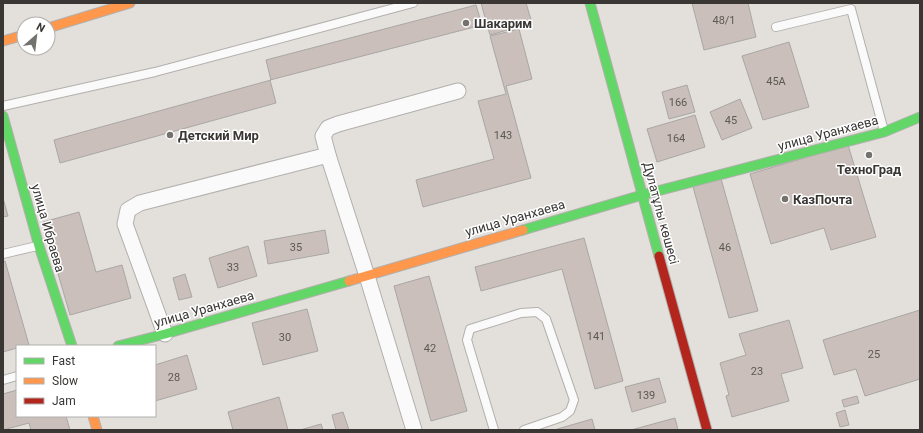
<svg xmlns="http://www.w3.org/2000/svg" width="923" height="433" viewBox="0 0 923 433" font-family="Roboto,sans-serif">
	<rect width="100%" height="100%" fill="#e3e0dc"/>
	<g fill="#cabfba" stroke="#a9a6a4">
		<polygon points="481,3 526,3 532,23 490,35"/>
		<polygon points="692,3 748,3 756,37 704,50"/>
		<polygon points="476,5 482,25 270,80 276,103 60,163 54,140 271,80 266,60"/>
		<polygon points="519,29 532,79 506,86 531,178 423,207 416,180 494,159 478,101 506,94 490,36"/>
		<polygon points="789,42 809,107 763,120 742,56"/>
		<polygon points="687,85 695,112 669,119 662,92"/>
		<polygon points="740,99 752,128 722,140 710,112"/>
		<polygon points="695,115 705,147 657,162 647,129"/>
		<polygon points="848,145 876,237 831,250 824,228 771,244 750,174"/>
		<polygon points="720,175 758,311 729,318 692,183"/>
		<polygon points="3,198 8,216 3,217"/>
		<polygon points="79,212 96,272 122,265 131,298 70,315 43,222"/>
		<polygon points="325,230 329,253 268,264 264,241"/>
		<polygon points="584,238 623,381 595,389 562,269 481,291 475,267"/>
		<polygon points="248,246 257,276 218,288 209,258"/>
		<polygon points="5,261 29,345 24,346 17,346 17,348 3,352 3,262"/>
		<polygon points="185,274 192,297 179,300 173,278"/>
		<polygon points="429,276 467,411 431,421 394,286"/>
		<polygon points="307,309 318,351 263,365 252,323"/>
		<polygon points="920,310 920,379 865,396 856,369 834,375 823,340"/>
		<polygon points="789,320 803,368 781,374 789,401 732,417 726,396 729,395 720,363 746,355 739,334"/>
		<polygon points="187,355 197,389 155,401 155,365"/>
		<polygon points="659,378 666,402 632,412 625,387"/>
		<polygon points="17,390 17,416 66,416 70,430 31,430 29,423 3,430 3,394"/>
		<polygon points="857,396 859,403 844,407 842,400"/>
		<polygon points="279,397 288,430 233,430 228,412"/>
		<polygon points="845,410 849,425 840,427 836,413"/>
		<polygon points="343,412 349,430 336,430 332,415"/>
		<polygon points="675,418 678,430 631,430"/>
		<polygon points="592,419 595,430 554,430"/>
		<polygon points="321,424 323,430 300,430"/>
	</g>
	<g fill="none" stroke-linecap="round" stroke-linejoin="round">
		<defs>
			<g id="lane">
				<polyline points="776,27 851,9 884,131"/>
				<polyline points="3,106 155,72 413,3"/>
				<polyline points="3,254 37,246"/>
				<polyline points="3,380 17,376"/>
				<polyline points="494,430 467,340 470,329 521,313 537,312 546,319 574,400 570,411 562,417 524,430"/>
			</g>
			<g id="street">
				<polyline points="328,155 367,276 414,430"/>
				<polyline points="165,334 125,224 128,210 140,203 328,155 323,136 328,128 338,124 458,91"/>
			</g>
			<g id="fast">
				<polyline points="590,3 659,256"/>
				<polyline points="3,116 39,246 72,346"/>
				<polyline points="523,230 642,195 884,132 920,117"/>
				<polyline points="118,346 165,334 349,281"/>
			</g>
			<g id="slow">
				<polyline points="48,28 130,3"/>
				<polyline points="3,41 24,35"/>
				<polyline points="349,281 523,230"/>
				<polyline points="93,416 97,430"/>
			</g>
			<polyline id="jam" points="659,256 707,430"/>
		</defs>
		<use href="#lane" stroke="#b2b0ad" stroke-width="10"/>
		<use href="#street" stroke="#b2b0ad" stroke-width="17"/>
		<use href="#fast" stroke="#b2b0ad" stroke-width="11"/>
		<use href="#slow" stroke="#b2b0ad" stroke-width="11"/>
		<use href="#jam" stroke="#b2b0ad" stroke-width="11"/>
		<use href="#lane" stroke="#fbfafa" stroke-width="8"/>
		<use href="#street" stroke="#fbfafa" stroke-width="15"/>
		<use href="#fast" stroke="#63d668" stroke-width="9"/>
		<use href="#slow" stroke="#ff974d" stroke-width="9"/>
		<use href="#jam" stroke="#b3261e" stroke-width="9"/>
	</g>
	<g fill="#74726f" stroke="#fff" stroke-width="1.5">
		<circle cx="466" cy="23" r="4"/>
		<circle cx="170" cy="135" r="4"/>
		<circle cx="869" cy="155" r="4"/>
		<circle cx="785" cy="199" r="4"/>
	</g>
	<g text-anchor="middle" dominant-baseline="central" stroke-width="3" stroke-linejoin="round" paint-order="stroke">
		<g font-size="11" fill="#5d5856">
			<text x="724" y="20">48/1</text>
			<text x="776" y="81">45А</text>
			<text x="678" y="102">166</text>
			<text x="731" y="120">45</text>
			<text x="503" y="135">143</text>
			<text x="676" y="138">164</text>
			<text x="296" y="247">35</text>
			<text x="725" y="247">46</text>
			<text x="233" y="267">33</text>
			<text x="596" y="336">141</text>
			<text x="285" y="337">30</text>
			<text x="430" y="348">42</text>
			<text x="874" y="354">25</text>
			<text x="757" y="371">23</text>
			<text x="174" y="377">28</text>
			<text x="646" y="395">139</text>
		</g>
		<g font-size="13" font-weight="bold" fill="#393634" stroke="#fff" text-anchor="start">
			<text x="474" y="23">Шакарим</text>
			<text x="178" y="135">Детский Мир</text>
			<text x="869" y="169" text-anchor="middle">ТехноГрад</text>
			<text x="793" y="199">КазПочта</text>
		</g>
		<g font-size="13" fill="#393634" stroke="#fff">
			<text transform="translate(828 133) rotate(-15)">улица Уранхаева</text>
			<text transform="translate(661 213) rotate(75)">Дулатұлы көшесі</text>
			<text transform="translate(515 218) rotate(-16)">улица Уранхаева</text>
			<text transform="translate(48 228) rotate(74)">улица Ибраева</text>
			<text transform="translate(204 309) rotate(-16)">улица Уранхаева</text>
		</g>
	</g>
	<rect width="923" height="433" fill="none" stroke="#393634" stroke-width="8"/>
	<rect x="16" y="345" width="140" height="72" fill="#ffffff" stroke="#b0afae"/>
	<rect x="24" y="358" width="20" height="6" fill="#63d668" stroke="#b0afae"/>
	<text x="52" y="365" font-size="12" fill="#393634">Fast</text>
	<rect x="24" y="378" width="20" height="6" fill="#ff974d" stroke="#b0afae"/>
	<text x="52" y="385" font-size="12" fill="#393634">Slow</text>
	<rect x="24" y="398" width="20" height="6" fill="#b3261e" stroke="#b0afae"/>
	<text x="52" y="405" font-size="12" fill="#393634">Jam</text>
	<g transform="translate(36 36) rotate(28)"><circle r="19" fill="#ffffff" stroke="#b0afae"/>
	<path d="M0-3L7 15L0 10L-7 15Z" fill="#74726f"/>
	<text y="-6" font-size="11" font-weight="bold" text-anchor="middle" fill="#393634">N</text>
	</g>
</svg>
